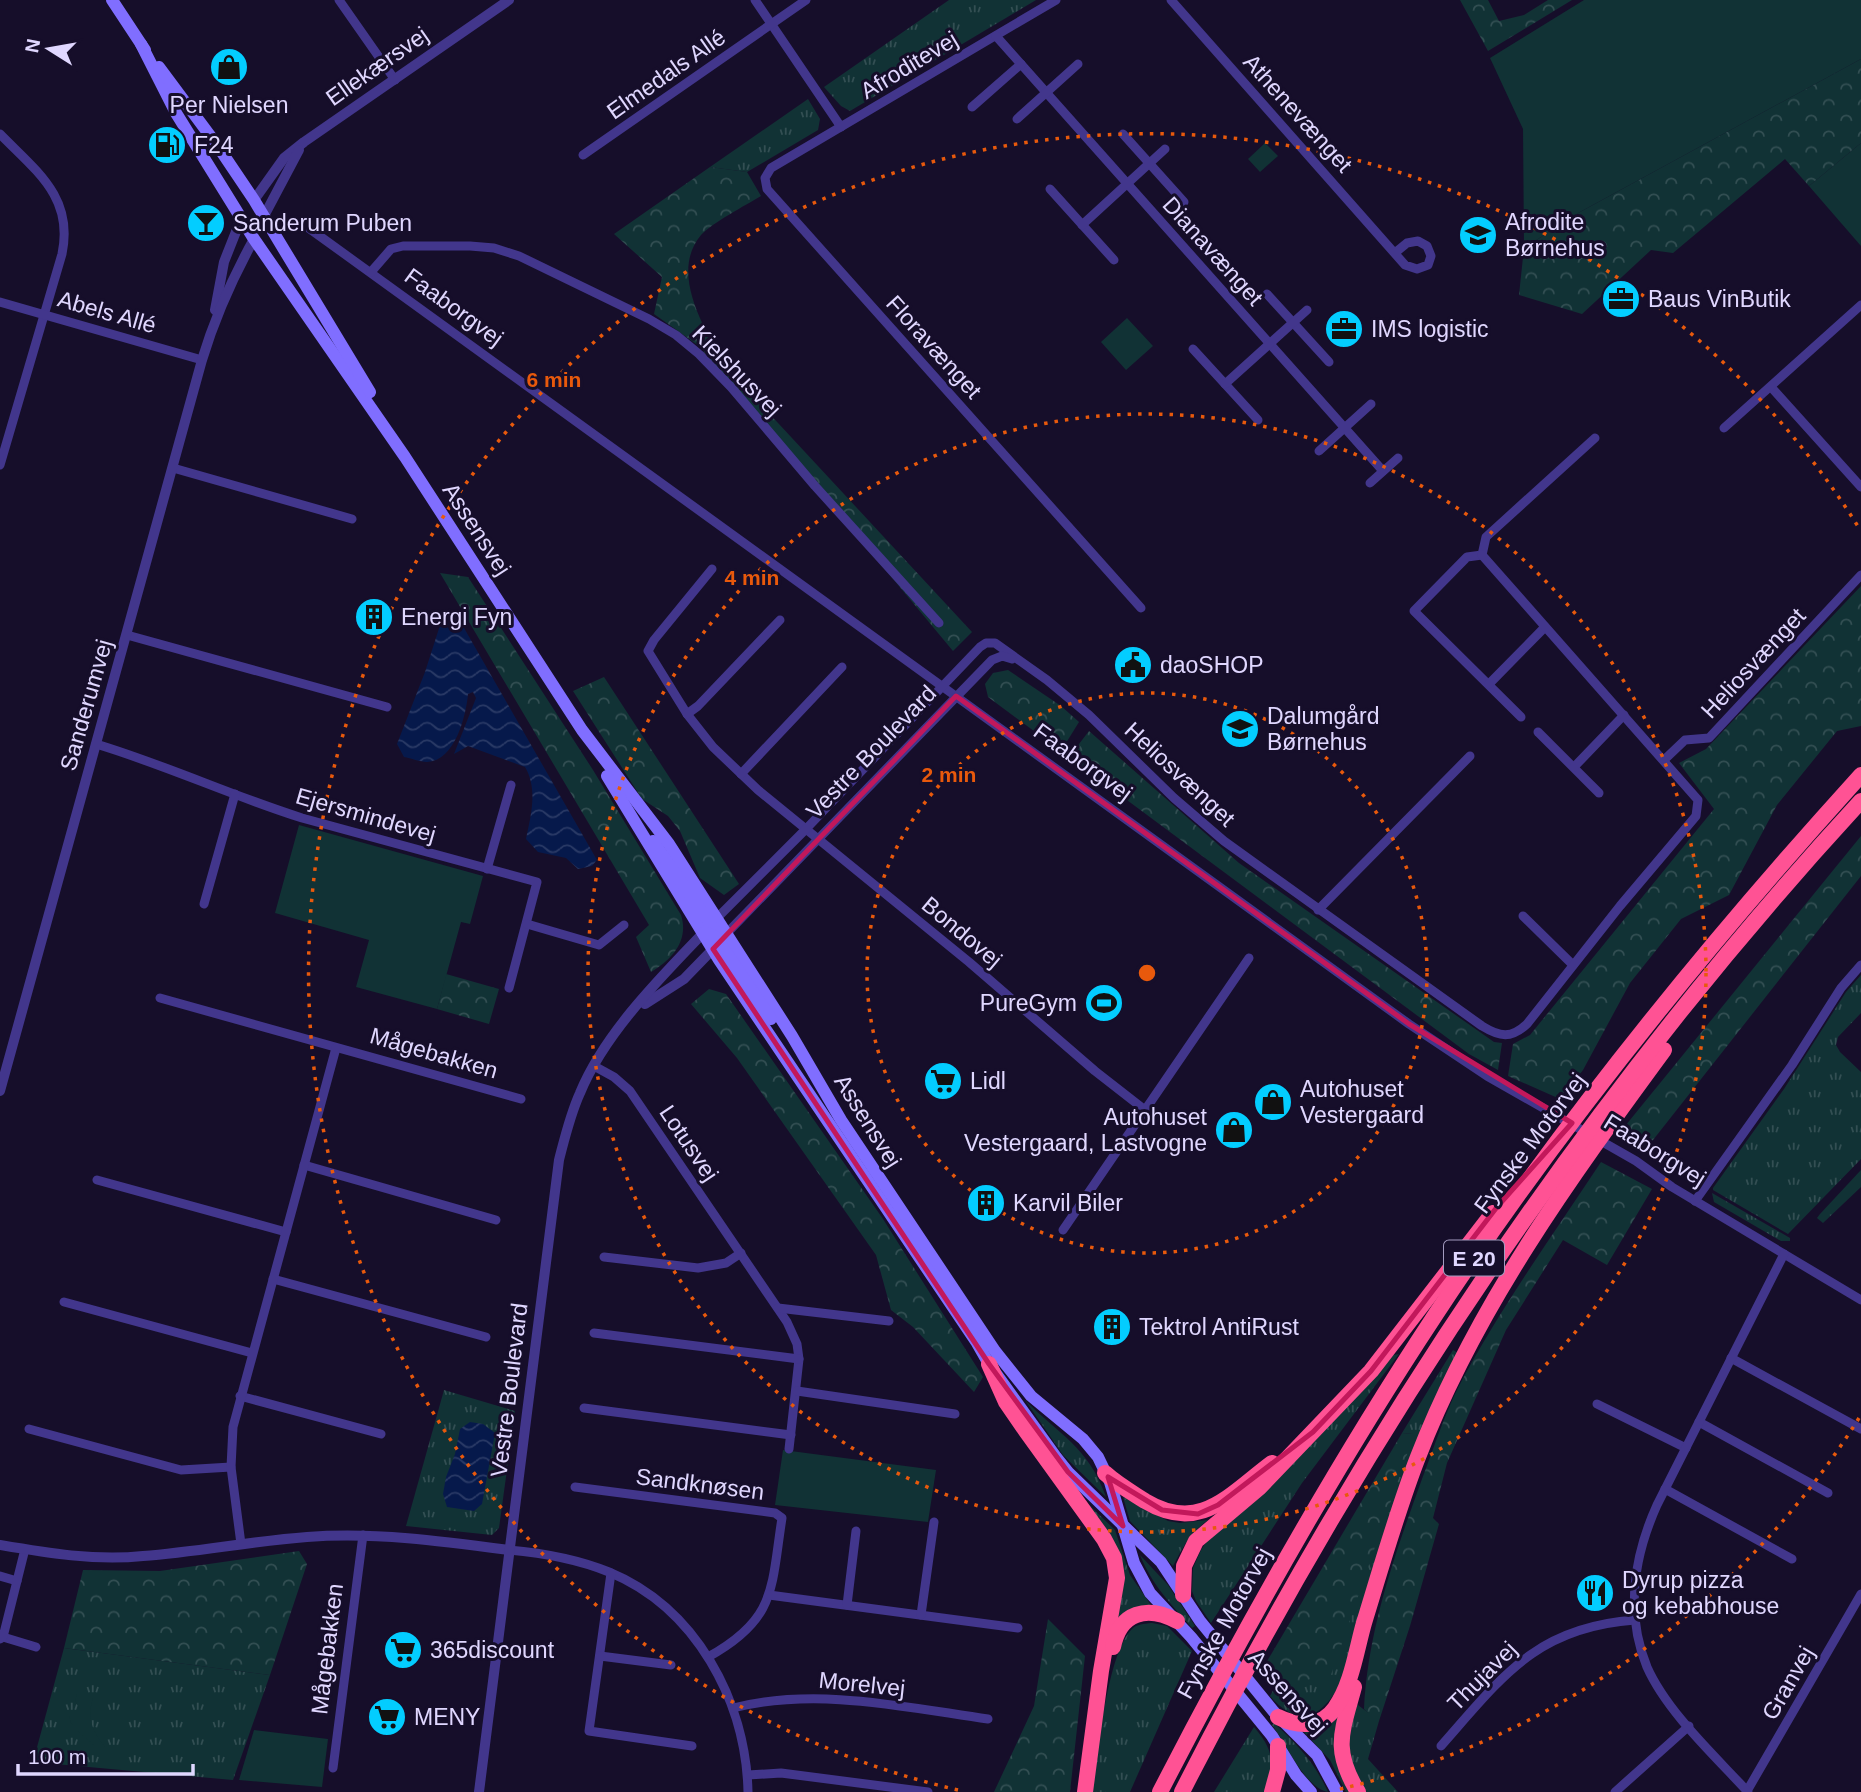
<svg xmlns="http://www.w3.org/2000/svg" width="1861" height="1792" viewBox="0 0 1861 1792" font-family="Helvetica,sans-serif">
	<defs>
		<pattern id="grass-tufts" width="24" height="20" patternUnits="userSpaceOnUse" patternTransform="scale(1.75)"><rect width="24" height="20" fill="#113235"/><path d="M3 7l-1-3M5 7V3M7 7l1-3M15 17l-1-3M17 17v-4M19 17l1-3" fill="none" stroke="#334f53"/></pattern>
		<pattern id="forest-crowns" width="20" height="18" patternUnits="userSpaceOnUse" patternTransform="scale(1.75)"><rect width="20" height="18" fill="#113235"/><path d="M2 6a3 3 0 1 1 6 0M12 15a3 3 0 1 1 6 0" fill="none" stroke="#334f53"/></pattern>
		<pattern id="water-waves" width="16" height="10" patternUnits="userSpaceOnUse" patternTransform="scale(1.75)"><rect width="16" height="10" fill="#06194b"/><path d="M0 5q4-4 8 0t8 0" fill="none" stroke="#2a3a66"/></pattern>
	</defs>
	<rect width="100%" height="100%" fill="#160e2a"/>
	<g fill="url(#grass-tufts)">
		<polygon points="949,0 1036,0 850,111 841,106 824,87"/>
		<polygon points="808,99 820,119 818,130 747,172 710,167"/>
		<polygon points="1861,975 1861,1013 1838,1037 1836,1045 1840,1052 1861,1072 1861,1159 1788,1234 1713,1190 1713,1188 1784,1089 1846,992"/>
		<polygon points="1861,1170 1861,1187 1823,1223 1817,1218 1820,1214"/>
		<polygon points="1712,1193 1790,1238 1790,1241 1781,1241 1714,1202"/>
		<path d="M1453,1350L1458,1353L1342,1680C1324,1716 1300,1731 1270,1696L1279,1680L1286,1684L1413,1434L1402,1433Z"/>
		<polygon points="1399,1354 1302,1483 1211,1623 1196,1601 1192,1591 1193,1568 1201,1550 1207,1541 1270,1488 1393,1355"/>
		<polygon points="444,1390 515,1411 499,1528 492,1535 406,1526"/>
		<path d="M1025,1400C1059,1435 1088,1446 1106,1497L1063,1455Z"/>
		<polygon points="1079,1495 1115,1530 1130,1575 1153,1608 1114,1630 1121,1586"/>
		<path d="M1123,1497L1168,1521L1180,1523L1208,1520C1188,1535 1184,1546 1173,1566L1130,1521Z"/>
		<path d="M1140,1555L1168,1585L1195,1626L1192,1628C1171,1604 1152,1585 1140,1555Z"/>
		<path d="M1152,1623L1167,1626L1192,1651L1130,1792H1092C1098,1756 1107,1653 1132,1629C1137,1624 1144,1624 1152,1623Z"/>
		<polygon points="64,1648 270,1675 233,1780 33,1762"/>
		<polygon points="1354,1702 1379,1721 1368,1759 1398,1792 1364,1792 1347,1760"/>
		<polygon points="1338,1712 1353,1792 1346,1792 1330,1760 1302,1730"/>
		<path d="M1274,1723C1297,1744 1315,1763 1328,1792C1305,1788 1286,1743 1272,1725Z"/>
		<path d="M1254,1727C1274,1751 1274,1760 1266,1792H1214Z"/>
	</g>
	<g fill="url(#forest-crowns)">
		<polygon points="1460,0 1488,0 1499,21 1524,15 1548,0 1572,0 1488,51"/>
		<polygon points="1861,59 1861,143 1809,186 1785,159 1673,253 1651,250 1582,314 1519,295 1524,248 1580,212"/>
		<path d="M710,167L747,172L761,196C746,205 712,223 701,235C668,274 707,334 728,369L972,632L953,651L699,346L654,314L662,277L614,234Z"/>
		<path d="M440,573L468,577L593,770L681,915C689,940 673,959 651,972L636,937L649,925Z"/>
		<polygon points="1861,586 1861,726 1837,731 1777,805 1729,895 1681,919 1630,983 1583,1070 1560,1099 1508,1076 1513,1044 1530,1035 1714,809 1679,763 1706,749"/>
		<polygon points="1008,670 1061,706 1079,722 1061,751 988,697 985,684 993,673"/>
		<polygon points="604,677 739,884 724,895 700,878 680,831 668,816 642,799 573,691"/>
		<polygon points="1089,731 1239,863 1494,1042 1502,1043 1498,1070 1469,1054 1069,757"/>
		<polygon points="1861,836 1861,876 1642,1154 1617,1136"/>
		<polygon points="446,974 499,989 489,1024 437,1009"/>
		<polygon points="709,989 726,994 883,1219 983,1377 974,1392 913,1327 891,1310 876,1255 737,1058 691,1004"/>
		<path d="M1601,1162L1652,1189L1607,1265L1563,1240L1506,1330L1447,1463L1433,1518L1439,1524L1410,1626L1379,1721H1376L1364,1709C1368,1629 1395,1554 1422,1479C1434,1448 1444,1415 1459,1386C1500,1308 1553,1235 1601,1162Z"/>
		<polygon points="1402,1433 1414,1434 1331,1675 1286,1684 1263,1668"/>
		<polygon points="299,1551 307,1564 270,1675 64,1648 83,1570 160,1571"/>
		<polygon points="1048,1619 1085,1656 1070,1792 994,1792 1034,1706"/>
	</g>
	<g fill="#113235">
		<polygon points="1584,0 1861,0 1861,59 1580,212 1524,248 1523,129 1490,58"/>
		<polygon points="1265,143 1278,156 1260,172 1248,159"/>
		<polygon points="1861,143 1861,246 1809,186"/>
		<polygon points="1127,318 1153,346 1126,370 1101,342"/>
		<polygon points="299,825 483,876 470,924 461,922 437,1009 356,987 369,940 275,913"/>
		<polygon points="783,1450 936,1470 928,1522 775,1505"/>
		<path d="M85,1690L93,1699C86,1717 93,1732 105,1747H96L79,1732L71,1723L69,1716L79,1708L75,1700L77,1694Z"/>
		<polygon points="254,1730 328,1739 322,1787 239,1780"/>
	</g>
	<g fill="url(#water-waves)">
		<path d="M450,613L460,621L597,860L592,866L578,869L566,858L538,852L526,839C531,815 538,789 525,767L468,746L454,754L476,698L473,692L468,694C466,716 455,761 427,762C420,762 411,758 404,757L397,744L425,672L443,616Z"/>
		<polygon points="470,1422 483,1424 495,1433 482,1504 474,1511 447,1507 443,1494 446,1477 455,1454 460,1429"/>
	</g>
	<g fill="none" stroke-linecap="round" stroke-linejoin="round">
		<g stroke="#42368c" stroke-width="9">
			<polyline points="339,0 395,80"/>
			<polyline points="755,0 841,127"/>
			<polyline points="1056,0 771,168 765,178 767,189 1141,608"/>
			<polyline points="1171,0 1405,265 1417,269 1428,265 1431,256 1427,246 1418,241 1407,243 1396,252"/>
			<polyline points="996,36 1383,471"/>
			<polyline points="972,107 1021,64"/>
			<polyline points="1017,119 1078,64"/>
			<path d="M0,134C36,171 74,197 62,254L0,465"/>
			<polyline points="1123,134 1184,202"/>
			<polyline points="583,155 806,0"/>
			<polyline points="1050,189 1114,260"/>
			<polyline points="303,224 1409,1024 1487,1076 1636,1161 1672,1187 1861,1300"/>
			<polyline points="1082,225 1165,149"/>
			<polyline points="371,272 391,249 403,246 470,246 494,248 519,256 649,319 676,335 699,354 731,387 815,486 939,623"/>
			<polyline points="1267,294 1329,362"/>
			<polyline points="0,302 202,360"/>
			<polyline points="1193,349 1258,420"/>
			<polyline points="1225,384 1307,310"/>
			<polyline points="1771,387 1861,487"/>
			<polyline points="1724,428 1861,305"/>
			<polyline points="1319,451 1371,404"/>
			<polyline points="173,468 352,519"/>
			<polyline points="1370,483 1398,458"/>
			<polyline points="1482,555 1467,557 1414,611 1521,717"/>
			<polyline points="1482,555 1486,537 1595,438"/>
			<polyline points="712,569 654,640 648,651 687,714 713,747 758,790 969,962 1095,1071 1145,1110"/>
			<polyline points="127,635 387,707"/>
			<polyline points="1489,684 1545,627"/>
			<polyline points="687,714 698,706 780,620"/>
			<polyline points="1538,732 1599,793"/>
			<path d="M96,744C166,765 232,796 302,818L537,882L509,988"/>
			<polyline points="1664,760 1685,740 1709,738 1861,575"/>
			<polyline points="1574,767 1624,715"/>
			<polyline points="741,774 842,667"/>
			<polyline points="487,869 511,785"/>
			<polyline points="204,904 235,794"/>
			<polyline points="1318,910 1470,756"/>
			<polyline points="1523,916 1573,965"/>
			<path d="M717,918L806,829L980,647L986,643H995L1047,680L1089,715L1174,798L1224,841L1482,1026C1500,1037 1511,1039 1527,1024L1620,906L1696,816L1698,800L1482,555"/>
			<polyline points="527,924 599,945 624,925"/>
			<polyline points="727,933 992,660 1002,656 1012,659"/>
			<polyline points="160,998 521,1099"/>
			<polyline points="594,1066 614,1077 630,1091 787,1322 797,1344 799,1359 789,1449"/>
			<polyline points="304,1165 496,1220"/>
			<polyline points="97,1180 286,1232"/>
			<polyline points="1695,1201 1792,1065 1841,988 1861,965"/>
			<polyline points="1063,1230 1249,958"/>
			<polyline points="604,1257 698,1268 726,1263 741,1253"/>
			<polyline points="273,1279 486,1337"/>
			<polyline points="64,1302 252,1353"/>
			<polyline points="778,1308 889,1321"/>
			<polyline points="594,1333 799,1359"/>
			<polyline points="1731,1358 1861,1429"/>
			<polyline points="797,1391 955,1414"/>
			<polyline points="240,1396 381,1434"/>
			<polyline points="1597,1404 1686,1448"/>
			<polyline points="584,1408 791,1435"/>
			<polyline points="1699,1422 1828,1493"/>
			<polyline points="29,1429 181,1470 231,1467"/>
			<path d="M575,1487L775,1513L782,1518C771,1588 777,1619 708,1657"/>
			<polyline points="1665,1489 1792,1559"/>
			<polyline points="241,1544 231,1467 233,1427 336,1048"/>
			<path d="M509,1550C543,1553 577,1559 609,1572C696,1608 746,1701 748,1792"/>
			<polyline points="611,1573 589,1731 692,1746"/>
			<polyline points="0,1576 17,1581"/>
			<polyline points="769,1595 1018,1628"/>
			<polyline points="847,1605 856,1531"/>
			<polyline points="921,1615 934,1522"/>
			<polyline points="3,1637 36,1647"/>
			<polyline points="0,1639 3,1637 25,1549"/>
			<polyline points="600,1656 671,1665"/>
			<path d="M733,1708C816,1687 904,1707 988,1719"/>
			<path d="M1441,1746C1502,1677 1536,1627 1635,1620"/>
			<polyline points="333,1768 363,1535"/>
			<polyline points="748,1775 781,1773 928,1792"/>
			<polyline points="1747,1791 1861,1594"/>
			<polyline points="1615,1792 1689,1726"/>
			<path d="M1748,1792C1715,1756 1667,1712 1647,1667C1625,1613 1634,1556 1657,1505L1784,1254"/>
		</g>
		<g stroke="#42368c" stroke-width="10">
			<polyline points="254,200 284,158 304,142 509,0"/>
			<polyline points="264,216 299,150"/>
			<polyline points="215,310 224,262 241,219"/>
			<polyline points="645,1004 684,979 716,946"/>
			<path d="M0,1091L202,360C215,317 233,277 254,239"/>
			<path d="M0,1545C47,1553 95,1561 143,1556C198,1552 252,1541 307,1537C376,1532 442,1541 509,1550"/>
			<path d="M479,1792L559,1160C565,1137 570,1115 580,1093C605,1032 663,975 708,928"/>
		</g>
		<g stroke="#806eff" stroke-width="12">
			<polyline points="112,0 145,50"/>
			<polyline points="141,44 176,113 254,239 405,457 582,730 669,844 792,1036 841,1120 995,1351 1031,1396 1083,1439 1098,1457 1110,1482 1134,1563 1150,1593 1191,1637 1272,1736 1296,1775 1311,1792"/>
			<polyline points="159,67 217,145 254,200 370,392"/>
			<polyline points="607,776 719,960 977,1343 989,1364 1056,1457 1068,1472 1161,1562 1200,1621 1274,1712 1317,1755 1337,1792"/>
			<polyline points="653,841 715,931 723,934"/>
			<polyline points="703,933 708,933 716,937 771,1019"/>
		</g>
		<g stroke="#ff5294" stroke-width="16">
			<polyline points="989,1364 1006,1402 1026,1431 1104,1539 1114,1558 1117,1578 1101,1671 1085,1792"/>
			<path d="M1105,1473C1117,1484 1131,1492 1145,1501C1200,1534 1229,1495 1272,1463"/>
			<polyline points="1183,1595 1184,1566 1196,1541 1259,1488 1371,1371 1493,1213"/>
			<path d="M1113,1647C1120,1612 1147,1605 1177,1621"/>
			<path d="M1354,1687C1342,1732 1332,1749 1358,1792"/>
			<path d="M1278,1717C1298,1727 1321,1728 1335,1708C1352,1684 1356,1651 1364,1623C1381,1568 1397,1511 1418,1457C1476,1307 1570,1178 1664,1050"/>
			<path d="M1160,1792C1244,1629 1333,1470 1434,1317C1560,1125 1707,945 1861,775"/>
			<path d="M1182,1792C1364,1434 1588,1097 1861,801"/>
			<polyline points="1272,1792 1278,1770 1278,1746"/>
		</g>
	</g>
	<path fill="none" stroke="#c2185b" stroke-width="5" stroke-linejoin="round" d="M956,696L1409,1024L1572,1123L1497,1207L1371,1371L1313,1432L1218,1505L1198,1514L1162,1510L1108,1477L1123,1526L1068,1472L989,1364L713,949Z"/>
	<g fill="none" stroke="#e8590c" stroke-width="3.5" stroke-dasharray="3.5 7">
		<circle cx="1147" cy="973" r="280"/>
		<circle cx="1147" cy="973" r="559"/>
		<path d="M1859 1418A839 839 0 0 1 1336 1790M958 1790A839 839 0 1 1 1859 528"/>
	</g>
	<defs>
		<symbol id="shop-disc" viewBox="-11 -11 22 22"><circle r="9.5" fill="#03cdff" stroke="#160e2a"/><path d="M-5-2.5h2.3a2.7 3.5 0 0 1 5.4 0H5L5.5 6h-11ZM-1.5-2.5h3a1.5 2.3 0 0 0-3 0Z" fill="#111"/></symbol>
		<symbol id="fuel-disc" viewBox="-11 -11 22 22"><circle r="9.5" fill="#03cdff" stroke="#160e2a"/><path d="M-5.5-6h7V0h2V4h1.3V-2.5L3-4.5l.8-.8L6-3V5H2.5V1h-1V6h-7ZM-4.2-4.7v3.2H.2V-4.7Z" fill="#111"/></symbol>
		<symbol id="bar-disc" viewBox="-11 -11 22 22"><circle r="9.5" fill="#03cdff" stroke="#160e2a"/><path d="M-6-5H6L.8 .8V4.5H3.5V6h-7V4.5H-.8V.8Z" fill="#111"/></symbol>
		<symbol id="school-disc" viewBox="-11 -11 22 22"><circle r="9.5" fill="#03cdff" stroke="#160e2a"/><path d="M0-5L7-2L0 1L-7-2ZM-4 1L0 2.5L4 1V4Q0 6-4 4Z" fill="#111"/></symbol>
		<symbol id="office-disc" viewBox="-11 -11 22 22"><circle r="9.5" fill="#03cdff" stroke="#160e2a"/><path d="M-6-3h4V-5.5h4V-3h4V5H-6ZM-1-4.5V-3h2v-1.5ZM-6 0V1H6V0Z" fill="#111"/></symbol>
		<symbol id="building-disc" viewBox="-11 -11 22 22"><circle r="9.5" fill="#03cdff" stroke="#160e2a"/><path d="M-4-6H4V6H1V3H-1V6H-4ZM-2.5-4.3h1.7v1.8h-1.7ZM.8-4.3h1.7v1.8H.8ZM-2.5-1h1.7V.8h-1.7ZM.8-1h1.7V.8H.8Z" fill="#111"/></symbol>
		<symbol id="civic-disc" viewBox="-11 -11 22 22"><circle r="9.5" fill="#03cdff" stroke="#160e2a"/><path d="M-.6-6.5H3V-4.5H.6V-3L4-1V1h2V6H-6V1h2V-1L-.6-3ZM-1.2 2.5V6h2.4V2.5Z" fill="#111"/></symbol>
		<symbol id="stadium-disc" viewBox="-11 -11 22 22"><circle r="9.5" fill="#03cdff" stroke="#160e2a"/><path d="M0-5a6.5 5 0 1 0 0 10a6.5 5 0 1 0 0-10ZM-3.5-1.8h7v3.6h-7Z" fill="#111"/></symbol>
		<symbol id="supermarket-disc" viewBox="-11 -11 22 22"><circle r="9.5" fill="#03cdff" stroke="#160e2a"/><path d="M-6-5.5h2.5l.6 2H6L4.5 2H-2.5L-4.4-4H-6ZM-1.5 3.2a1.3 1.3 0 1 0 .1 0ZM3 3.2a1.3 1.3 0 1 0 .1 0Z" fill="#111"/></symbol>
		<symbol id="restaurant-disc" viewBox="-11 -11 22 22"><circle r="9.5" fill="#03cdff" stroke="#160e2a"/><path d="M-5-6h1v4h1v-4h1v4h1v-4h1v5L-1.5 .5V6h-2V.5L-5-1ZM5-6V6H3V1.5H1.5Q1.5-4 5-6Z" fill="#111"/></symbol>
	</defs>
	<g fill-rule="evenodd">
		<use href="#shop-disc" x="207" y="45" width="44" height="44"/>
		<use href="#fuel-disc" x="145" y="123" width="44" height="44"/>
		<use href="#bar-disc" x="184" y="201" width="44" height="44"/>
		<use href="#school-disc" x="1456" y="213" width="44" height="44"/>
		<use href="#office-disc" x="1599" y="277" width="44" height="44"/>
		<use href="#office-disc" x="1322" y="307" width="44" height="44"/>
		<use href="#building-disc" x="352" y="595" width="44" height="44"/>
		<use href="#civic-disc" x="1111" y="643" width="44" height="44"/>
		<use href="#school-disc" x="1218" y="707" width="44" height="44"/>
		<use href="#stadium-disc" x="1082" y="981" width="44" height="44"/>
		<use href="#supermarket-disc" x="921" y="1059" width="44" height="44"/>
		<use href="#shop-disc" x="1251" y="1080" width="44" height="44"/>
		<use href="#shop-disc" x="1212" y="1108" width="44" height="44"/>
		<use href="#building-disc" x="964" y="1181" width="44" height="44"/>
		<use href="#building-disc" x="1090" y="1305" width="44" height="44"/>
		<use href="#restaurant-disc" x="1573" y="1571" width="44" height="44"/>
		<use href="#supermarket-disc" x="381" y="1628" width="44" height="44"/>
		<use href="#supermarket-disc" x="365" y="1695" width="44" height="44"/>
	</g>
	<g text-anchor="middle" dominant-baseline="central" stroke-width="6" stroke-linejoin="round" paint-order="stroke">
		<rect fill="#160e2a" stroke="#a39bbf" stroke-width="2" x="1444" y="1240.5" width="60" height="35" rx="5"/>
		<g font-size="21" font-weight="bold" fill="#e0d7ff">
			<text x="1474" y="1258">E 20</text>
		</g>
		<g font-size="23" fill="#e0d7ff" stroke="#160e2a">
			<text transform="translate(909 65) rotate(-31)">Afroditevej</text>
			<text transform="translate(377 66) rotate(-35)">Ellekærsvej</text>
			<text transform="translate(666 74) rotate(-35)">Elmedals Allé</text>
			<text transform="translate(1298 113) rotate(48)">Athenevænget</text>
			<text transform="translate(1213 251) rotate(48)">Dianavænget</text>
			<text transform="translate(454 307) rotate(36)">Faaborgvej</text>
			<text transform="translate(107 312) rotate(16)">Abels Allé</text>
			<text transform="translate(934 347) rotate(48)">Floravænget</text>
			<text transform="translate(737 371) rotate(46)">Kielshusvej</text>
			<text transform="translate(477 529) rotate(57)">Assensvej</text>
			<text transform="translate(1753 663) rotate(-47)">Heliosvænget</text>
			<text transform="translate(86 705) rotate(-74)">Sanderumvej</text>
			<text transform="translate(871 752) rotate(-46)">Vestre Boulevard</text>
			<text transform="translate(1083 762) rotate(36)">Faaborgvej</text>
			<text transform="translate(1180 774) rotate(43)">Heliosvænget</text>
			<text transform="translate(366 815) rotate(16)">Ejersmindevej</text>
			<text transform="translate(962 932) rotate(40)">Bondovej</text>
			<text transform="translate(434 1053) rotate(16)">Mågebakken</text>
			<text transform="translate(868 1121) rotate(58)">Assensvej</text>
			<text transform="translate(689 1143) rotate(56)">Lotusvej</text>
			<text transform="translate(1530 1143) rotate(-53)">Fynske Motorvej</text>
			<text transform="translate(1655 1150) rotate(32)">Faaborgvej</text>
			<text transform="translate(509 1390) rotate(-83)">Vestre Boulevard</text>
			<text transform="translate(700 1484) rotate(7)">Sandknøsen</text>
			<text transform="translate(1224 1623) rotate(-61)">Fynske Motorvej</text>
			<text transform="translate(327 1649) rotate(-83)">Mågebakken</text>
			<text transform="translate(1482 1676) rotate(-45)">Thujavej</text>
			<text transform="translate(1788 1683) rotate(-60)">Granvej</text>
			<text transform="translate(862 1684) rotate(6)">Morelvej</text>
			<text transform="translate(1288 1692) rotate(48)">Assensvej</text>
		</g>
		<g font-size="23" fill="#e0d7ff" stroke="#160e2a" text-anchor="start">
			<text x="229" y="105" text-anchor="middle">Per Nielsen</text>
			<text x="194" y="145">F24</text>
			<text x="1505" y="222">Afrodite<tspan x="1505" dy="26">Børnehus</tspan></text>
			<text x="233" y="223">Sanderum Puben</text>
			<text x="1648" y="299">Baus VinButik</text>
			<text x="1371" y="329">IMS logistic</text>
			<text x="401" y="617">Energi Fyn</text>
			<text x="1160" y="665">daoSHOP</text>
			<text x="1267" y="716">Dalumgård<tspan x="1267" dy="26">Børnehus</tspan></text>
			<text x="1077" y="1003" text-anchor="end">PureGym</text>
			<text x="970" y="1081">Lidl</text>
			<text x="1300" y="1089">Autohuset<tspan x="1300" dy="26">Vestergaard</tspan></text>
			<text x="1207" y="1117" text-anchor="end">Autohuset<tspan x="1207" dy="26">Vestergaard, Lastvogne</tspan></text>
			<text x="1013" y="1203">Karvil Biler</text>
			<text x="1139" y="1327">Tektrol AntiRust</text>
			<text x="1622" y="1580">Dyrup pizza<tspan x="1622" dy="26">og kebabhouse</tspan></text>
			<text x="430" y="1650">365discount</text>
			<text x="414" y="1717">MENY</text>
		</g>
	</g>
	<circle cx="1147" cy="973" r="10" fill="#e8590c" stroke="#160e2a" stroke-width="3.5"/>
	<g font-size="21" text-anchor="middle" font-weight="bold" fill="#e8590c" stroke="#160e2a" stroke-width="6" stroke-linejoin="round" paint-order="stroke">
		<text x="554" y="387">6 min</text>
		<text x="752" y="585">4 min</text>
		<text x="949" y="782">2 min</text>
	</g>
	<g transform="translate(49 49) rotate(281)" stroke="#160e2a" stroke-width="5" paint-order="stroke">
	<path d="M0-5L12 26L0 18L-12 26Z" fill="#e0d7ff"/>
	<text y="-10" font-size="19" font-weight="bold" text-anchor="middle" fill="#e0d7ff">N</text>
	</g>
	<path d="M18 1764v10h175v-10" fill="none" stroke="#e0d7ff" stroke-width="3.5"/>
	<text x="28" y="1764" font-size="21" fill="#e0d7ff" stroke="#160e2a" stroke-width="5" paint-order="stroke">100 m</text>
</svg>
